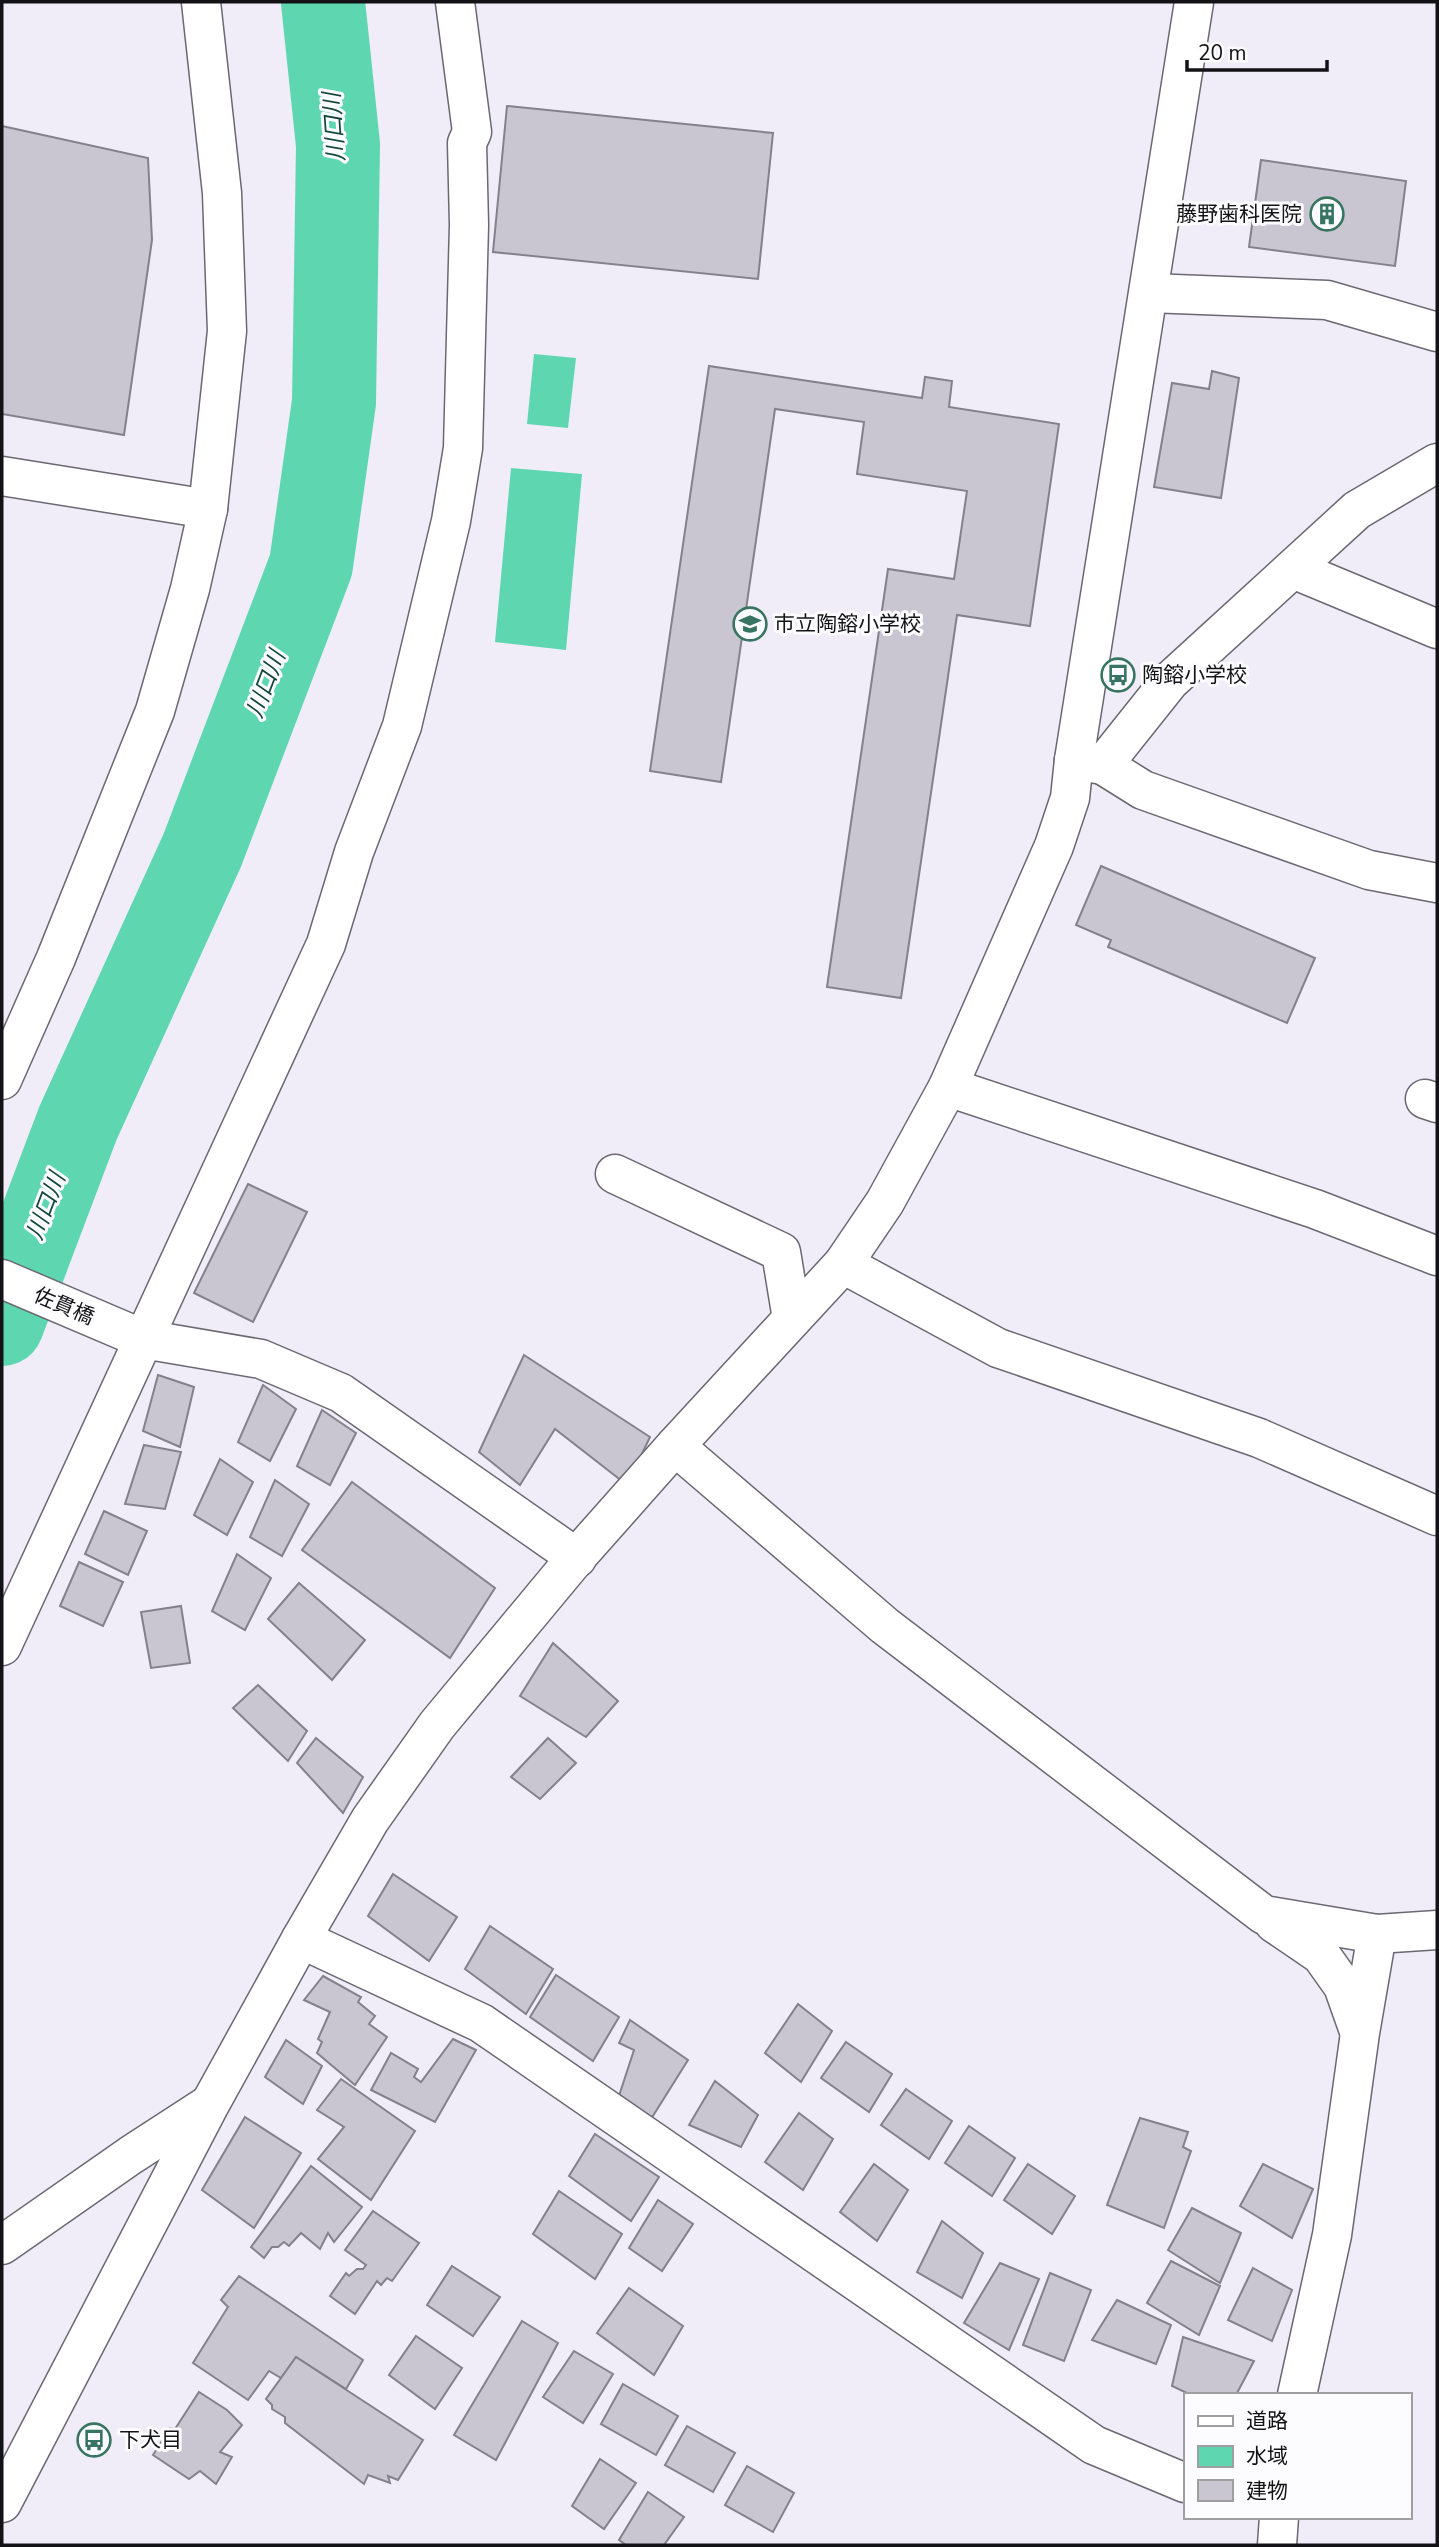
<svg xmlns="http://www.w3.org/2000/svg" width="1439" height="2547" viewBox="0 0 1439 2547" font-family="'Nunito Sans','Noto Sans JP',sans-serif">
	<rect width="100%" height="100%" fill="#f0ecf8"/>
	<g fill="#5ed7b1">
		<polygon points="534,354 576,358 568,428 527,424"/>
		<polygon points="511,468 582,474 566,650 495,642"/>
	</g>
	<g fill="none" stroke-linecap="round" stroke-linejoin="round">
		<polyline stroke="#5ed7b1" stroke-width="84" points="2,1324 78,1123 202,851 311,565 334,402 338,145 323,2"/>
	</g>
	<g fill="#c9c5d1" stroke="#85818b" stroke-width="2">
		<polygon points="507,106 773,133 758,279 493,252"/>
		<polygon points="2,126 148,158 152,240 124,435 2,414"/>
		<polygon points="1261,160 1406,181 1395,266 1249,247"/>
		<polygon points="709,366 922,398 925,377 952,381 949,407 1059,424 1030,626 957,615 901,998 827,987 888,569 954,579 967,491 857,474 864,422 775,409 721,782 650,771"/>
		<polygon points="1212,371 1239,378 1221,498 1154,487 1172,383 1209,389"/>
		<polygon points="1101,866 1315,958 1287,1023 1108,947 1111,940 1076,925"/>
		<polygon points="248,1184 307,1212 253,1322 194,1293"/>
		<polygon points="524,1355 650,1437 627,1485 555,1429 520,1485 479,1452"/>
		<polygon points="158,1375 194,1387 180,1447 143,1431"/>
		<polygon points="263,1385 296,1409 270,1461 238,1442"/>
		<polygon points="322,1410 356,1433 330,1485 297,1466"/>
		<polygon points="144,1445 181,1452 165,1509 125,1504"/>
		<polygon points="220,1459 253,1482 227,1535 194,1515"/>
		<polygon points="275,1480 309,1504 282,1556 250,1537"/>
		<polygon points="352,1482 495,1588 450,1658 302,1550"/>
		<polygon points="104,1511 147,1531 128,1575 85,1554"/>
		<polygon points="237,1554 271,1578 245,1630 212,1611"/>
		<polygon points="79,1562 123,1582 103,1626 60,1606"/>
		<polygon points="299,1583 365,1640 332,1680 268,1619"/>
		<polygon points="181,1606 190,1663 151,1668 141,1612"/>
		<polygon points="553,1643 618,1701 586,1737 520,1696"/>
		<polygon points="258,1685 307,1731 288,1761 233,1708"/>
		<polygon points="316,1738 363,1777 343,1813 297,1763"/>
		<polygon points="548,1738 576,1763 540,1799 511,1777"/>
		<polygon points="393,1874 457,1917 429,1961 368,1916"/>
		<polygon points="490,1926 553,1969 526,2014 465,1969"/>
		<polygon points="556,1975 619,2017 593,2061 530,2017"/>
		<polygon points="323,1976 361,1997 358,2002 375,2016 369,2024 387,2037 355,2085 317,2053 322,2042 318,2039 330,2012 304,2000"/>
		<polygon points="798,2004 832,2031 801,2082 765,2053"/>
		<polygon points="630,2020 688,2060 646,2127 616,2105 634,2050 619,2043"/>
		<polygon points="453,2039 476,2050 435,2122 371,2090 391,2053 418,2069 414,2077 421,2082"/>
		<polygon points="286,2040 322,2066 303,2104 265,2077"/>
		<polygon points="846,2042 892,2074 869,2112 821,2078"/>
		<polygon points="341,2079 415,2131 371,2200 318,2159 344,2127 317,2110"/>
		<polygon points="715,2081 758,2115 741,2147 689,2125"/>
		<polygon points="906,2089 952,2121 929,2159 881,2125"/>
		<polygon points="799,2113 833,2139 803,2190 765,2162"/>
		<polygon points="245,2117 301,2153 254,2228 202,2190"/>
		<polygon points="1140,2118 1188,2132 1183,2147 1191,2151 1164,2228 1107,2205"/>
		<polygon points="969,2126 1015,2158 992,2196 945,2163"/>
		<polygon points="595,2134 659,2177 631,2221 569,2176"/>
		<polygon points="874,2164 908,2190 877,2241 840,2212"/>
		<polygon points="1028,2164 1075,2196 1052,2234 1004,2200"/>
		<polygon points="1263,2164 1313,2189 1292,2238 1240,2206"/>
		<polygon points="311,2166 362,2207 334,2242 328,2233 320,2249 301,2233 289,2246 284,2242 278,2247 272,2247 264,2258 251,2247"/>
		<polygon points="559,2191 622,2234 595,2279 533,2234"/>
		<polygon points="658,2200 693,2224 662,2271 629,2248"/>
		<polygon points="1192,2208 1241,2233 1220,2283 1168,2250"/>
		<polygon points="373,2211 419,2243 392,2281 387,2278 381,2285 377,2281 355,2314 330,2296 346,2273 349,2276 357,2269 363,2269 366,2265 345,2250"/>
		<polygon points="942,2221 983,2253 962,2298 917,2272"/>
		<polygon points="1171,2261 1220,2286 1199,2335 1147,2303"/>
		<polygon points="1000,2263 1039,2279 1009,2350 964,2323"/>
		<polygon points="452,2266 500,2297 473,2336 427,2305"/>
		<polygon points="1253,2268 1292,2290 1272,2341 1228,2320"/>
		<polygon points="1050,2273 1091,2290 1064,2361 1023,2345"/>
		<polygon points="239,2276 363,2360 346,2389 296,2357 281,2378 269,2371 248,2400 193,2363 228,2307 221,2300"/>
		<polygon points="629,2288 683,2326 654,2375 597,2333"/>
		<polygon points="1117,2300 1171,2325 1156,2364 1092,2340"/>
		<polygon points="522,2321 558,2343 496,2460 454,2435"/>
		<polygon points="416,2336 462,2368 435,2409 389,2375"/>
		<polygon points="1183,2337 1254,2361 1236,2395 1191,2395 1172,2386"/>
		<polygon points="574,2351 613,2374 583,2423 543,2397"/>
		<polygon points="296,2357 423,2440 398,2480 388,2476 390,2483 368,2475 364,2484 285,2423 285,2417 272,2409 272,2405 266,2399"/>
		<polygon points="623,2384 678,2416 656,2455 601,2424"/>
		<polygon points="199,2392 227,2410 242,2425 220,2452 232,2457 216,2484 200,2471 189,2479 153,2455 170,2428 175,2429"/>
		<polygon points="687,2426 735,2453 713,2492 665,2465"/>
		<polygon points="600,2459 636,2483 604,2529 572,2506"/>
		<polygon points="747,2466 794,2493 773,2532 725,2505"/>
		<polygon points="648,2492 684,2517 664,2545 626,2545 619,2540"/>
	</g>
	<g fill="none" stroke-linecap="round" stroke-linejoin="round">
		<defs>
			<g id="minor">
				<polyline points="1149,293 1327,300 1437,332"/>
				<polyline points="2,476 208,509"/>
				<polyline points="1293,569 1437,629"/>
				<polyline points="1074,760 1103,765 1170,681 1357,510 1437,463"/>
				<polyline points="1103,765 1143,790 1369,870 1437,883"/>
				<polyline points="2,1080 56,958 155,711 190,589 208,509 227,331 222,193 201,2"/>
				<polyline points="948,1087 1315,1209 1437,1256"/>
				<polyline points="1425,1099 1437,1103"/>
				<polyline points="615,1174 781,1252 792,1319"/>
				<polyline points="843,1264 998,1348 1259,1438 1437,1516"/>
				<polyline points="2,1279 143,1339 261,1359 341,1393 577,1558"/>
				<polyline points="675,1446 885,1626 1264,1915 1377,1934 1437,1930"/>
				<polyline points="2,1646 326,944 354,852 402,726 451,521 463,448 469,225 467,143 472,132 455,2"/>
				<polyline points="1274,1923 1321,1955 1343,1986 1359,2031"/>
				<polyline points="301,1939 481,2023 1094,2445 1185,2483"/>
				<polyline points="2,2245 131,2155 205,2107"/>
				<polyline points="1297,2395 1332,2235 1360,2033 1377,1934"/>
				<polyline points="2,2503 210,2104 301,1939 370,1820 437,1725 574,1560 675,1446 843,1264 885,1202 948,1087 1054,846 1070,798 1074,760 1194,2"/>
				<polyline points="1277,2545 1279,2517"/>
			</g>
		</defs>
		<use href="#minor" stroke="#6b6872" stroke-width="41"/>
		<use href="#minor" stroke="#fff" stroke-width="38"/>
	</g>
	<defs>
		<symbol id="building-ring" viewBox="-11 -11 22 22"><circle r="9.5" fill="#fcfbfe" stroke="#387561" stroke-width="1.5"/><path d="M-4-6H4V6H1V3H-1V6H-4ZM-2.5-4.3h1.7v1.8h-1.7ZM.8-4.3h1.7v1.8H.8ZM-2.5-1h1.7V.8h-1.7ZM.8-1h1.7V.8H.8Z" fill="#387561"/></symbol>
		<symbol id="school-ring" viewBox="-11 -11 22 22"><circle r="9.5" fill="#fcfbfe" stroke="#387561" stroke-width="1.5"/><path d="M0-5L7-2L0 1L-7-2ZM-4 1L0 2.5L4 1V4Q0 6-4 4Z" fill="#387561"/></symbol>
		<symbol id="bus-ring" viewBox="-11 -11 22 22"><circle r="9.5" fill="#fcfbfe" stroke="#387561" stroke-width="1.5"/><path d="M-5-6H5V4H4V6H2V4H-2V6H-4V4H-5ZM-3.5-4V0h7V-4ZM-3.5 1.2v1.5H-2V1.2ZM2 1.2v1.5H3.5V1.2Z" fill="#387561"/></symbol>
	</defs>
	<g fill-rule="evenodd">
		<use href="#building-ring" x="1308" y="195" width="38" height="38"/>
		<use href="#school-ring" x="731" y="605" width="38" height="38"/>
		<use href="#bus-ring" x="1099" y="656" width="38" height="38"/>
		<use href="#bus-ring" x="75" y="2421" width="38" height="38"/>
	</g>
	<g text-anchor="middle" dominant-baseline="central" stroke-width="6" stroke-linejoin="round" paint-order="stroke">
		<g font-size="21" fill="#131216" stroke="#fcfbfe" text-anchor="start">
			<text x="1302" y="214" text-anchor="end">藤野歯科医院</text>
			<text x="774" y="624">市立陶鎔小学校</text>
			<text x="1142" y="675">陶鎔小学校</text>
			<text x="119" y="2440">下犬目</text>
		</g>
		<g font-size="21" fill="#131216" stroke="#fcfbfe">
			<text transform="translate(64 1306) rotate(23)">佐貫橋</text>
		</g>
		<g font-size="23" font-style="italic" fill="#134738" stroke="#fcfbfe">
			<text transform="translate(334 127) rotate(-94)">川口川</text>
			<text transform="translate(266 684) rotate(-69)">川口川</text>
			<text transform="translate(46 1206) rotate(-69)">川口川</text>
		</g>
	</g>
	<rect width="1439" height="2547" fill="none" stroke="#131216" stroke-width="7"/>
	<rect x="1184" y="2393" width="228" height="126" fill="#fcfbfe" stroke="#9f9ea1" stroke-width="2"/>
	<rect x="1198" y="2416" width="35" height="10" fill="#ffffff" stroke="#9f9ea1" stroke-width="2"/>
	<text x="1246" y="2428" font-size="21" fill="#131216">道路</text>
	<rect x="1198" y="2446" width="35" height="21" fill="#5ed7b1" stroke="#9f9ea1" stroke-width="2"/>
	<text x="1246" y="2463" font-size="21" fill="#131216">水域</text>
	<rect x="1198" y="2480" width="35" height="21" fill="#c9c5d1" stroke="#9f9ea1" stroke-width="2"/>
	<text x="1246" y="2498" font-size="21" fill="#131216">建物</text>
	<path d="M1187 60v10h140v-10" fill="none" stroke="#131216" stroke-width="3.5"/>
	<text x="1198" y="60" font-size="21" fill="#131216" stroke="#fcfbfe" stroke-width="5" paint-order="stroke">20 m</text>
</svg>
